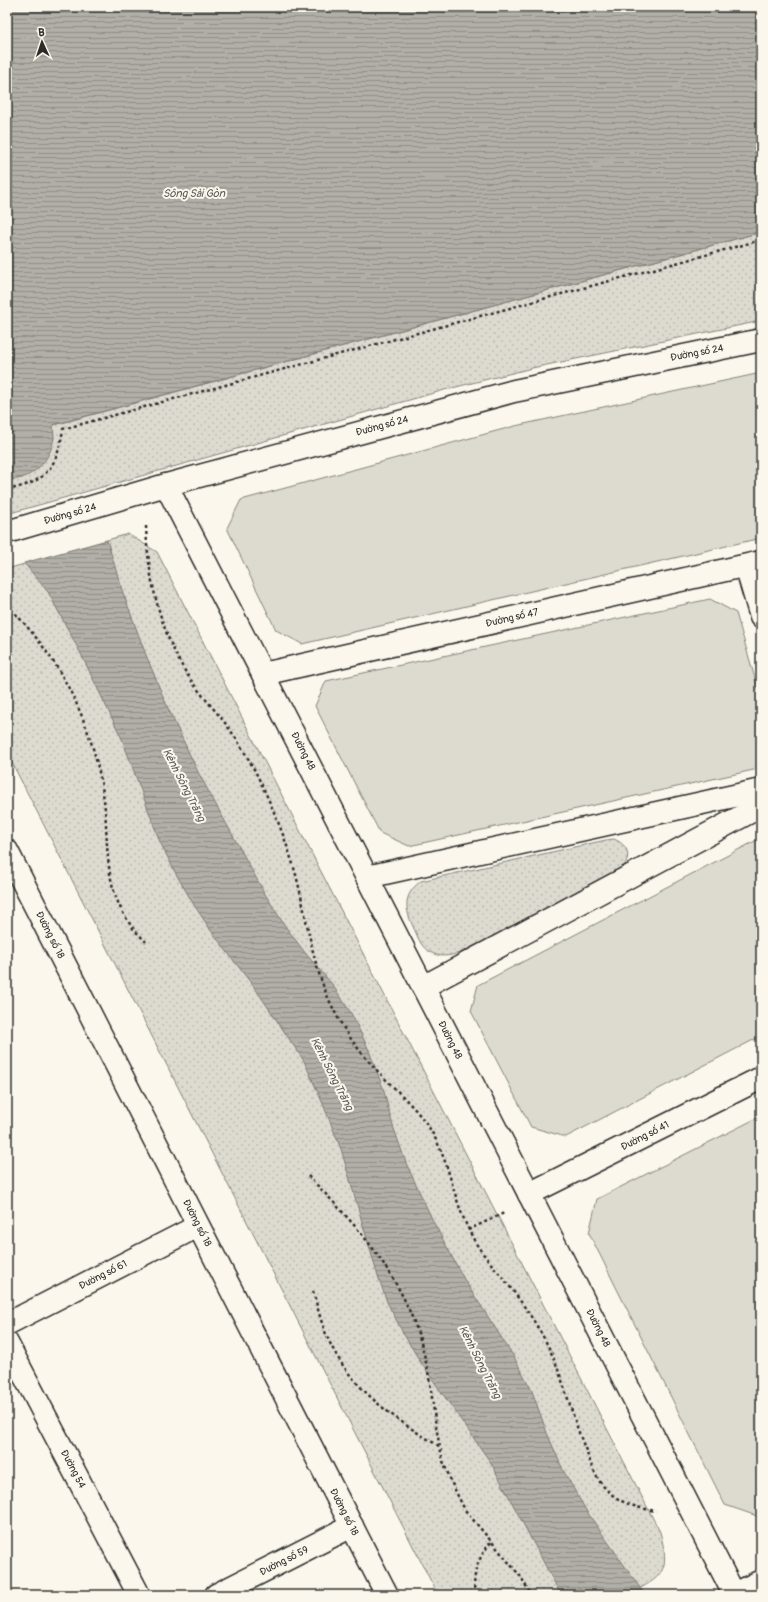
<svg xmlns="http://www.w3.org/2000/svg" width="768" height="1602" viewBox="0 0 768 1602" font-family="Pangolin,sans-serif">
	<defs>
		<pattern id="park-dots" width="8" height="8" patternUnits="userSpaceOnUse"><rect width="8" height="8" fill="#dddad0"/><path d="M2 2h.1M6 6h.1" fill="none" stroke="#bebbb3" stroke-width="1.8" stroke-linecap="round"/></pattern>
		<pattern id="water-rules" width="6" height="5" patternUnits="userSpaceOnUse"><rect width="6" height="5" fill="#b1afa7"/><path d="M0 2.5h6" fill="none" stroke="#908f88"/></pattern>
	</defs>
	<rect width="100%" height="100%" fill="#fbf7ec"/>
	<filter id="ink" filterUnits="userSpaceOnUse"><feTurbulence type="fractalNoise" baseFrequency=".025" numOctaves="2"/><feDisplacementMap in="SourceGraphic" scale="8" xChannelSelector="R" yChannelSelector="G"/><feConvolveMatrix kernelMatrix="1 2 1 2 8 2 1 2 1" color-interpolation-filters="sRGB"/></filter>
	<g filter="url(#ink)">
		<g fill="#dddad0" stroke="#84827e">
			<polygon points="761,373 761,538 302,644 276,630 227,528 241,500 515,426"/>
			<polygon points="710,599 736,613 761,699 761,764 758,769 409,846 380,833 315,706 326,681"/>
			<polygon points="761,838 761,1036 566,1137 531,1127 471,1011 478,985"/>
			<polygon points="761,1116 761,1516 760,1517 725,1505 589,1233 597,1199"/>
		</g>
		<g fill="url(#park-dots)" stroke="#84827e">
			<polygon points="761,232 761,321 532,368 448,389 7,514 7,438"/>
			<path d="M128,534L157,552L660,1532C671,1573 663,1576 628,1595H438L7,753V569Z"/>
			<path d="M614,839C630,846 632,858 620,871L460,953C449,956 440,958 430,952C422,948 419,940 416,933C406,912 400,897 421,881L606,840Z"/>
		</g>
		<g fill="url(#water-rules)" stroke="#7b7a75">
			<path d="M7,7H761V232L53,425C53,429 54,433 54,437C51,461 31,481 7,480Z"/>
			<polygon points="107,540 122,590 146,655 167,706 198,772 265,894 285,926 306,954 332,984 351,1013 368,1048 383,1088 393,1126 406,1163 433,1221 465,1281 514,1357 532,1391 547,1433 563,1470 587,1512 645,1595 561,1595 491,1463 421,1363 403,1333 387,1302 376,1270 341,1149 323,1104 304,1061 257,991 212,932 194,905 176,874 160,842 122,739 81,654 48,592 24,563"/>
		</g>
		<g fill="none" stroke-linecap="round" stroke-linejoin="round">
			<defs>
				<g id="minor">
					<polyline points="166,485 734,1594"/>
					<polyline points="7,532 166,485 514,391 761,340"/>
					<polyline points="746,566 761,617"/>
					<polyline points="263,674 761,562"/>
					<polyline points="7,851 387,1595"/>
					<polyline points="367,877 761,790"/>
					<polyline points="423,987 761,806"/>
					<polyline points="529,1194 761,1078"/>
					<polyline points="7,1324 198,1226"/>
					<polyline points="7,1343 139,1595"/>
					<polyline points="216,1595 352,1526"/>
					<polyline points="733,1595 761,1581"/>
				</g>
			</defs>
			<use href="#minor" stroke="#2b2b2b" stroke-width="25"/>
			<g stroke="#2b2b2b" stroke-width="2.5" stroke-dasharray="3 3" stroke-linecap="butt">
				<path d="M7,489C12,489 17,488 22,486C52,478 59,456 63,429L761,240"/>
				<path d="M146,526C148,580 161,638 193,683C203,697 215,710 225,723C238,740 249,759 258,777C274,810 288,844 297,879C308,922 312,966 332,1006C342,1028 357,1049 374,1067C392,1087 413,1104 428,1126C450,1159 452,1198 470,1232C478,1250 491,1263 503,1278C519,1298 533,1318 545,1340C564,1376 571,1416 587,1453C591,1465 596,1479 605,1488C618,1503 638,1508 656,1511"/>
				<path d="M7,605C60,658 91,719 103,793C110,839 101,883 130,924C134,931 141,936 146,942"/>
				<path d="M308,1176C360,1228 406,1280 424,1354C432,1384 433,1416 440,1447L443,1461L453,1486L465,1510L521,1577L531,1595"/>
				<polyline points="468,1230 504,1213"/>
				<path d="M313,1291C318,1309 322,1327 330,1343C353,1391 396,1420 439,1446"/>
				<path d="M475,1595C472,1574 478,1558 491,1542"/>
			</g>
			<use href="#minor" stroke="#fbf7ec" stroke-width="22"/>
		</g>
	</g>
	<g text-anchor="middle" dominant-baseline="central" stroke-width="4" stroke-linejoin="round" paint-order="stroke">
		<g font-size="10" fill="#2b2b2b" stroke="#fbf7ec">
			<text transform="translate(697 353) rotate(-11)">Đường số 24</text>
			<text transform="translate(382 426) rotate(-15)">Đường số 24</text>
			<text transform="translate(70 514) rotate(-16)">Đường số 24</text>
			<text transform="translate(512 618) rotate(-13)">Đường số 47</text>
			<text transform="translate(303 751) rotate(63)">Đường 48</text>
			<text transform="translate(50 935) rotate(63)">Đường số 18</text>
			<text transform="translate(450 1040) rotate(63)">Đường 48</text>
			<text transform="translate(645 1136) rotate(-27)">Đường số 41</text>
			<text transform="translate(197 1223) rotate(63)">Đường số 18</text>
			<text transform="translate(103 1275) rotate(-27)">Đường số 61</text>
			<text transform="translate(598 1328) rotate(63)">Đường 48</text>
			<text transform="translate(73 1469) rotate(62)">Đường 54</text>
			<text transform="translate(344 1512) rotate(63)">Đường số 18</text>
			<text transform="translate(284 1561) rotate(-27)">Đường số 59</text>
		</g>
		<g font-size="11" font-style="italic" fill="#5a5956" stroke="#fbf7ec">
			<text x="194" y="193">Sông Sài Gòn</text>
			<text transform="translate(184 785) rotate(63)">Kênh Sông Trăng</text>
			<text transform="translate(332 1074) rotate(63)">Kênh Sông Trăng</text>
			<text transform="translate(480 1362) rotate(63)">Kênh Sông Trăng</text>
		</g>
	</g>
	<rect width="768" height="1602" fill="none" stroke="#fbf7ec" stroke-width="24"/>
	<rect x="12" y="12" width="744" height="1578" fill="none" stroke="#2b2b2b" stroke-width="1.5" filter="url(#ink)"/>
	<g transform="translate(42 42) rotate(357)" stroke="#fbf7ec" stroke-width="3" paint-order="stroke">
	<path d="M0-3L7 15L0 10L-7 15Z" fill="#2b2b2b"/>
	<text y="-6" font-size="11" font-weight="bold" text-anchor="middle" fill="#2b2b2b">B</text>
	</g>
</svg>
